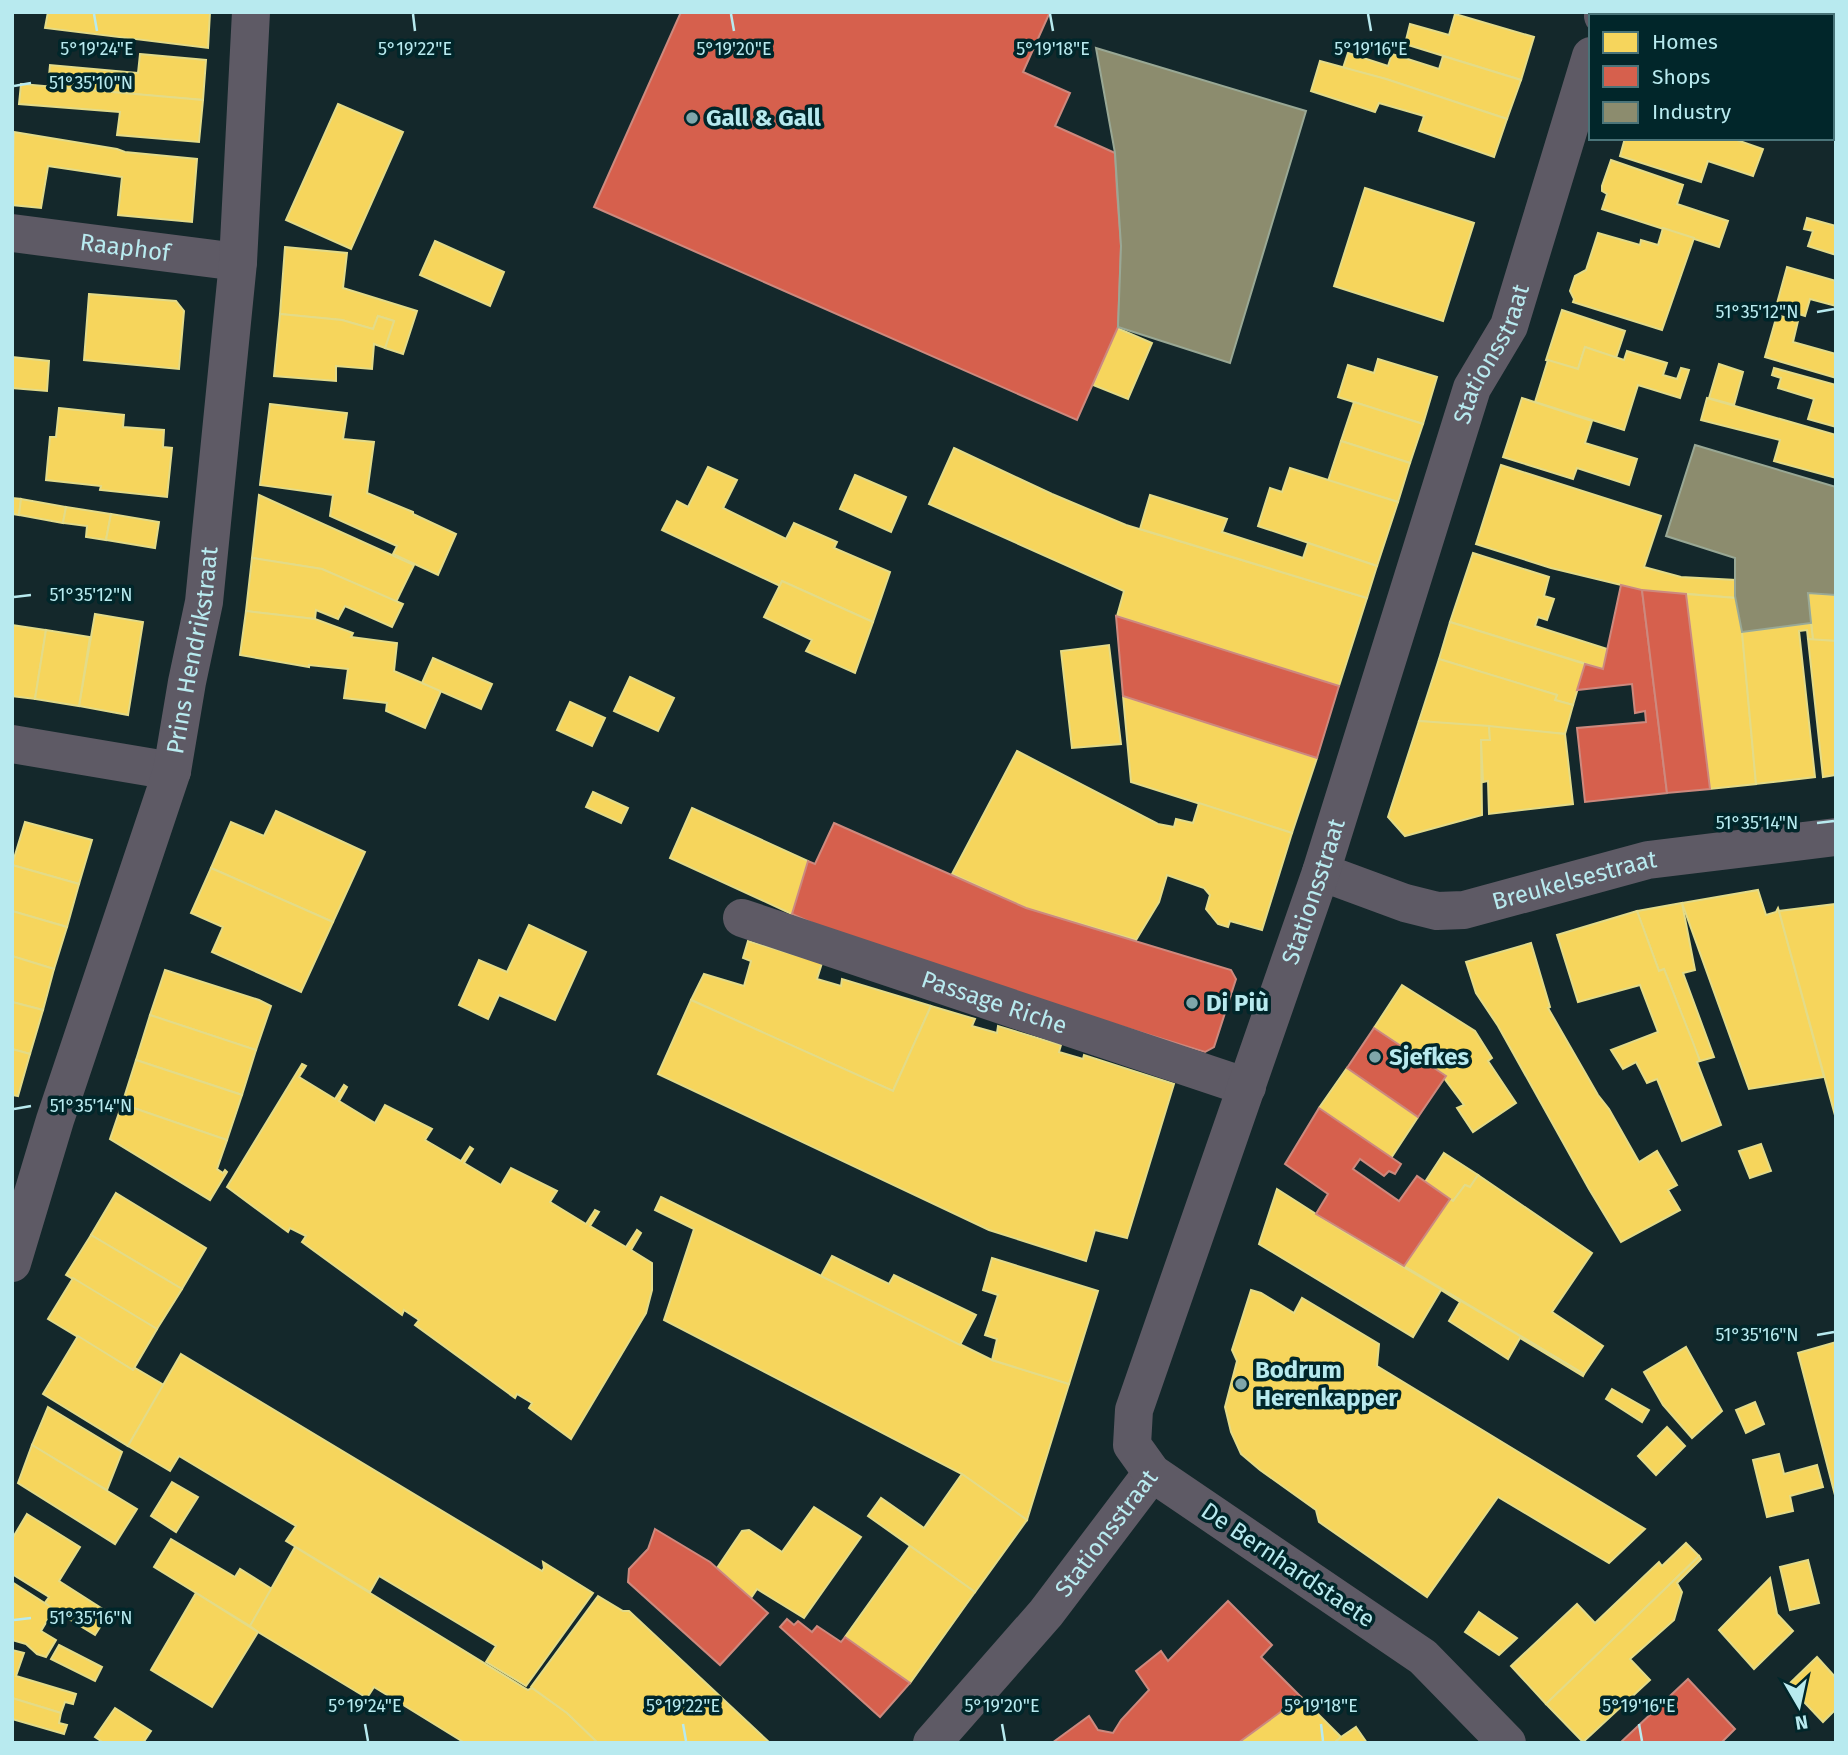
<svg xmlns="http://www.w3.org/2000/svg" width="1848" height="1755" viewBox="0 0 1848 1755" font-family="'Fira Sans',sans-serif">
	<rect width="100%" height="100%" fill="#14282b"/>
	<g fill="#f6d55c" stroke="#e3db88" stroke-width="2">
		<polygon points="48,12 210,12 208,48 45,28"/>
		<polygon points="1666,12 1725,12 1736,16 1665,16"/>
		<polygon points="1455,14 1534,37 1521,80 1405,44 1410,24 1449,35"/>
		<polygon points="1348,53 1388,66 1392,54 1439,69 1443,56 1521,80 1507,119 1386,79 1343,68"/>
		<polygon points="140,54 206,60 203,100 48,87 50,65 138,73"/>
		<polygon points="1320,61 1386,79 1507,119 1494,157 1419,131 1424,116 1379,103 1375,112 1311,91"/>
		<polygon points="21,84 203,100 199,142 117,135 120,112 19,104"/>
		<polygon points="338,104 403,132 351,249 286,220"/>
		<polygon points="14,132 117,149 125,152 197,159 192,222 118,215 122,177 48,166 41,208 12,205"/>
		<polygon points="1625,138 1731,138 1763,149 1753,176 1708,161 1701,182 1620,156"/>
		<polygon points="1611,160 1683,185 1677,204 1728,221 1719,247 1602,209 1607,194 1602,191 1602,186"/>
		<polygon points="1365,188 1474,223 1443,321 1334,286"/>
		<polygon points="1807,218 1836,226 1836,255 1808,246 1813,231 1804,229"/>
		<polygon points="1663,228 1694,238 1662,330 1573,302 1574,299 1570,291 1575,276 1586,270 1598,233 1640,245 1641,240 1658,245"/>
		<polygon points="435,241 504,272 490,306 420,275"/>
		<polygon points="285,247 347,253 343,288 417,311 403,354 385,348 394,321 378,316 373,329 342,320 280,314"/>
		<polygon points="1787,267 1836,281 1836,306 1810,299 1805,316 1776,307"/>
		<polygon points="89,294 176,301 184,311 179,369 84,360"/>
		<polygon points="1562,310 1625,331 1616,358 1585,347 1578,369 1546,360"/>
		<polygon points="280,314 342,320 373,329 378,316 394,321 385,348 374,344 372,369 336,366 336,381 274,376"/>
		<polygon points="1777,315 1798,321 1793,342 1836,354 1836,378 1765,357"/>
		<polygon points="1117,328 1152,343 1128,399 1093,385"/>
		<polygon points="1585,347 1624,360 1627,351 1667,363 1663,375 1677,379 1681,368 1689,370 1680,398 1638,385 1624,430 1535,402 1548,360 1578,369"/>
		<polygon points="12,357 49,361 47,391 12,388"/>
		<polygon points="1378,359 1437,377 1423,424 1338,397 1348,365 1374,373"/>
		<polygon points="1719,364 1743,372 1734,405 1709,398"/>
		<polygon points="1774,368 1836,385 1836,427 1808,419 1814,399 1778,388 1781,378 1772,375"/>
		<polygon points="1522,398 1592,421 1585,443 1637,459 1629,485 1577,468 1573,479 1503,457"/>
		<polygon points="1707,398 1836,435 1836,478 1774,461 1780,440 1701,420"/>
		<polygon points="1354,402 1423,424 1410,463 1341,441"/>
		<polygon points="270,404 347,413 343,439 374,442 367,493 413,512 413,514 456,534 438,575 393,554 397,546 330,516 333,495 260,485"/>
		<polygon points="59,408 124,415 123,427 164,430 163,447 172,448 167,497 100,490 101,486 46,480 50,437 56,437"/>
		<polygon points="1341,441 1410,463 1398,502 1328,481"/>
		<polygon points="954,448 1052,494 1126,525 1367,598 1339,686 1117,616 1124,591 929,504"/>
		<polygon points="1501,465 1661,516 1644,567 1681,577 1736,580 1736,598 1642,590 1551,568 1476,544"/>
		<polygon points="708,467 737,480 723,508 786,539 794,523 837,542 834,548 890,572 873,622 782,581 780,586 662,530 677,501 688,507"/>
		<polygon points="1290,468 1398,502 1377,566 1258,526 1270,488 1282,492"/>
		<polygon points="855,475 906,497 891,532 840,509"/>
		<polygon points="259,495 414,565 396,602 322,569 252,558"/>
		<polygon points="1150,495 1227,519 1222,532 1303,558 1308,543 1377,566 1367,598 1140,529"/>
		<polygon points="12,498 21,499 19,515 12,514"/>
		<polygon points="21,499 66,507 63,523 19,515"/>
		<polygon points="66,507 111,514 106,540 86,537 87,526 63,523"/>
		<polygon points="111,514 159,522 155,548 106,540"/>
		<polygon points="1473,553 1549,577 1544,596 1554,599 1547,620 1538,617 1535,626 1607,649 1603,669 1450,622"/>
		<polygon points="252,558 322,569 403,604 392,627 345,606 338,619 316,610 315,619 246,611"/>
		<polygon points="782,581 873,622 855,673 806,651 812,640 764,617"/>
		<polygon points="1808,593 1836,595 1836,641 1813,640"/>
		<polygon points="1686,594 1736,598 1742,632 1756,784 1710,789"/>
		<polygon points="246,611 315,619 353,633 351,637 397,643 394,671 441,691 425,728 386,711 387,703 344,698 348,669 309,665 309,667 240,655"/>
		<polygon points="95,614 143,622 128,715 79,706"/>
		<polygon points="1450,622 1585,664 1573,705 1555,700 1557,695 1439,659"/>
		<polygon points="1811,623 1813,640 1808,639 1807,630 1799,631 1815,777 1756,784 1742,632"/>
		<polygon points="12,625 46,630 35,699 12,696"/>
		<polygon points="46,630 90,637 79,706 35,699"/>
		<polygon points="1808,639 1836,641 1836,775 1823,777"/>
		<polygon points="1109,645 1121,744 1072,748 1061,651"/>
		<polygon points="433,658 492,684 481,709 422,683"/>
		<polygon points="1439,659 1557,695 1555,700 1573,705 1565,734 1419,721"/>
		<polygon points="630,677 674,698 658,731 614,711"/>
		<polygon points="1123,696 1317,758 1292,833 1131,782"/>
		<polygon points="570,702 605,718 592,746 557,730"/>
		<polygon points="1419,721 1489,726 1490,740 1481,740 1482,815 1405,836 1388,817"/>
		<polygon points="1489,726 1565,734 1573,804 1489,814 1488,781 1483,782 1481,740 1490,740"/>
		<polygon points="1017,751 1158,824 1174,827 1176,819 1193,823 1199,803 1292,833 1262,930 1230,921 1228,927 1218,924 1206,909 1210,895 1204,888 1167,875 1159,902 1136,940 1026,908 952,874"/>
		<polygon points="593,792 628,808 621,823 586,807"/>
		<polygon points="692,808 808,861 792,914 670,858"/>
		<polygon points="276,811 365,852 333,922 211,868 231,822 264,836"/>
		<polygon points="25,822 92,840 79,884 12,865"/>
		<polygon points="12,865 79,884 67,927 12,911"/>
		<polygon points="211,868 333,922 301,992 212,952 223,927 191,913"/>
		<polygon points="1758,890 1766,915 1776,912 1778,908 1779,911 1824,1077 1749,1089 1682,903"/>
		<polygon points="1682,903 1695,970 1683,973 1714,1057 1700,1061 1664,969 1659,971 1637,911"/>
		<polygon points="1836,904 1836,1119 1779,911"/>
		<polygon points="12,911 67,927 54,969 12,956"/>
		<polygon points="1637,911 1659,971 1664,969 1692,1040 1700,1061 1697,1062 1721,1125 1682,1141 1657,1079 1647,1083 1636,1062 1623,1069 1611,1050 1658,1032 1640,985 1578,1002 1557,935"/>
		<polygon points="529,925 586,952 555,1020 499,995 488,1019 459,1005 479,960 507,972"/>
		<polygon points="748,941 822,963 817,979 841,986 842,979 931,1006 893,1091 691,1000 704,974 744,986 751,961 743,958"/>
		<polygon points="1531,943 1550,1007 1548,1008 1598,1095 1609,1109 1639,1162 1657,1151 1677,1185 1668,1190 1680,1210 1621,1242 1589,1189 1498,1026 1476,993 1466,962"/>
		<polygon points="12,956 54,969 43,1010 12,1002"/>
		<polygon points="165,970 259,1000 271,1006 256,1050 150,1015"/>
		<polygon points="1402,985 1475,1031 1492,1058 1488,1061 1516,1103 1473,1132 1457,1108 1464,1105 1444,1078 1446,1076 1374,1028"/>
		<polygon points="691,1000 893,1091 931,1006 975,1019 972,1026 997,1033 998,1026 1061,1045 1059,1052 1083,1059 1084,1055 1174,1084 1127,1238 1095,1230 1086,1261 989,1230 658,1074"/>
		<polygon points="12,1002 43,1010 30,1054 12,1049"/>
		<polygon points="150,1015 256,1050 242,1095 136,1060"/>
		<polygon points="12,1049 30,1054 18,1096 12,1095"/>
		<polygon points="136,1060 242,1095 227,1140 122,1104"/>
		<polygon points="302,1064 306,1066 299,1077 335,1099 344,1085 347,1087 339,1101 375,1123 385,1105 432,1129 425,1140 461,1161 470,1147 473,1149 464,1163 501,1185 511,1168 557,1191 550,1202 586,1224 595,1210 599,1212 590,1226 626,1247 637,1230 641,1233 631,1250 652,1263 652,1290 646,1313 571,1439 529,1408 532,1403 517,1394 515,1398 415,1325 419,1320 404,1310 402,1315 302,1242 306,1236 290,1228 288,1232 227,1187"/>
		<polygon points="1347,1068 1418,1117 1391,1158 1319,1108"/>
		<polygon points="122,1104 227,1140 217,1169 223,1173 225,1170 227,1172 210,1200 110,1139"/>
		<polygon points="1761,1144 1771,1171 1750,1178 1739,1151"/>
		<polygon points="1444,1153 1478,1175 1470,1187 1465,1185 1453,1201 1425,1182"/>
		<polygon points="1478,1175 1592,1253 1552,1312 1603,1346 1584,1374 1404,1266 1450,1199 1453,1201 1465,1185 1470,1187"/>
		<polygon points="1277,1189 1338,1228 1584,1374 1583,1376 1520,1338 1508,1359 1449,1321 1460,1302 1441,1290 1413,1337 1259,1244"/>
		<polygon points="116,1193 206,1248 182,1289 91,1235"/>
		<polygon points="661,1197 992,1360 1069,1384 1027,1520 962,1474 664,1320 694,1229 655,1210"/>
		<polygon points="91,1235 182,1289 157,1329 66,1275"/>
		<polygon points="832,1256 889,1284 894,1275 976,1315 960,1345 821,1276"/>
		<polygon points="992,1258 1098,1291 1069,1384 992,1360 997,1339 985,1335 998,1295 983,1290"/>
		<polygon points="73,1278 157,1329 133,1370 48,1319"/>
		<polygon points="1251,1290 1261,1293 1294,1313 1302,1298 1379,1344 1377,1366 1645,1529 1609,1563 1498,1497 1427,1597 1319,1522 1316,1510 1260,1470 1241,1454 1231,1432 1225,1407 1237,1361 1232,1350"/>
		<polygon points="78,1336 133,1370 135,1368 164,1385 128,1446 43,1394"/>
		<polygon points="1836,1342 1836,1499 1798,1353"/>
		<polygon points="1686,1347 1722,1411 1692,1438 1663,1405 1644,1372"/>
		<polygon points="181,1354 542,1571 544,1568 543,1562 593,1593 526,1686 486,1662 496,1646 379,1576 370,1592 286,1541 296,1526 179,1456 170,1471 128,1446"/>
		<polygon points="1612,1389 1649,1410 1642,1422 1606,1399"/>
		<polygon points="1755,1402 1764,1424 1746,1433 1736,1410"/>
		<polygon points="48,1407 122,1452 107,1490 32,1445"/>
		<polygon points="1667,1427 1685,1446 1656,1475 1638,1456"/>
		<polygon points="32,1445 137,1509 115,1544 18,1483"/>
		<polygon points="1779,1454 1784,1474 1817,1465 1823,1487 1790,1496 1793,1511 1767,1517 1753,1460"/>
		<polygon points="962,1474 1027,1520 975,1592 868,1516 881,1498 924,1528"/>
		<polygon points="172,1482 198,1497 176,1532 151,1516"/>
		<polygon points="814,1507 861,1537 804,1618 757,1589 751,1598 717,1568 742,1531 749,1530 782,1552"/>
		<polygon points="27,1514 80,1547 59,1581 109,1613 95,1635 44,1604 49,1597 12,1574 12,1539"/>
		<polygon points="171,1539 235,1577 240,1569 272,1589 250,1626 154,1567"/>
		<polygon points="1686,1543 1699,1556 1546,1704 1511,1666 1577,1604 1595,1623 1659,1562 1662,1566"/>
		<polygon points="910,1546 975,1592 910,1683 845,1637"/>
		<polygon points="295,1547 528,1690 532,1688 567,1713 598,1743 465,1743 374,1687 367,1698 258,1632 250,1626"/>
		<polygon points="1699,1556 1701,1559 1677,1583 1682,1592 1674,1620 1630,1659 1650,1680 1583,1742 1546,1704"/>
		<polygon points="1808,1560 1819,1603 1790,1610 1780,1567"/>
		<polygon points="1770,1578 1777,1614 1793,1631 1754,1669 1719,1630"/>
		<polygon points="12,1582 54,1609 41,1631 56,1640 46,1657 37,1654 26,1644 12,1640"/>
		<polygon points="196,1593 258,1632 212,1707 151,1670"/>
		<polygon points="598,1596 623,1611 629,1611 770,1743 598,1743 567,1713 531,1687"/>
		<polygon points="1479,1612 1517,1638 1499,1655 1465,1632"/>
		<polygon points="59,1645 102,1667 95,1681 51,1659"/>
		<polygon points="12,1650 24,1653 16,1676 76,1694 73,1704 65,1702 61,1713 12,1698"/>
		<polygon points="1817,1657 1836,1678 1836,1709 1823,1722 1788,1685"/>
		<polygon points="1301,1697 1341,1737 1334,1743 1238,1743"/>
		<polygon points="12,1698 61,1713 59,1723 67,1725 64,1734 12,1719"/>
		<polygon points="115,1708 151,1731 143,1743 104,1743 95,1737"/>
		<polygon points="1356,1727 1367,1743 1334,1743 1341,1737"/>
	</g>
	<g fill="#d6604d" stroke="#cd897e" stroke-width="2">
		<polygon points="681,12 1050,12 1023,72 1070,93 1055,126 1115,153 1117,192 1121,246 1118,327 1077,420 594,207"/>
		<polygon points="1725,12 1836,12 1836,23 1832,34 1832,16 1736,16"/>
		<polygon points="1621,585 1642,590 1667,793 1585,802 1577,728 1646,722 1645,711 1635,713 1632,684 1577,690 1585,664 1603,669"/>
		<polygon points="1642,590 1686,594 1710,789 1667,793"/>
		<polygon points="1116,616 1339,686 1317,758 1123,696"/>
		<polygon points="834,823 1026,908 1231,970 1236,979 1214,1047 1205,1052 1084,1015 914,969 792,914 808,861 815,864"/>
		<polygon points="1374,1028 1446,1076 1418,1117 1347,1068"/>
		<polygon points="1319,1108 1401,1164 1395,1174 1389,1171 1384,1176 1360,1159 1353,1169 1399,1201 1417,1176 1450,1199 1404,1266 1316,1214 1328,1194 1285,1164"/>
		<polygon points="655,1529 710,1562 768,1613 720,1665 628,1582 629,1569 648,1549"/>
		<polygon points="1228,1601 1272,1645 1261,1657 1301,1697 1238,1743 1052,1743 1089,1716 1098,1730 1113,1733 1121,1720 1149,1690 1136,1671 1161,1651 1168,1661"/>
		<polygon points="787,1619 794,1625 798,1621 812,1632 817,1626 841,1642 845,1637 910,1683 880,1717 780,1627"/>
		<polygon points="1688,1679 1735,1729 1721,1743 1620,1743"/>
	</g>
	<g fill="#8c8c6e" stroke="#99a895" stroke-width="2">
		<polygon points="1096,48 1306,111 1230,363 1118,327 1121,246 1115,153"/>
		<polygon points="1695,445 1836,487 1836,595 1808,593 1811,623 1742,632 1735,596 1735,558 1666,536"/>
	</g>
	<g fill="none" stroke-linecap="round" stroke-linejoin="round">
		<g stroke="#5e5a65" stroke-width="38">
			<polyline points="1603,16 1604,12"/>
			<path id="s1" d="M12,233L238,262"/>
			<polyline points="12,744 172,771"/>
			<path id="s2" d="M1321,872L1405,903L1437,911L1464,910L1648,860L1836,837"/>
			<path id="s3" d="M742,918L1247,1087"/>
			<path id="s4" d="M12,1263L55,1120L172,771L187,682L204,602L238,262L251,12"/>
			<path id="s5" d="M932,1743L1046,1613L1152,1473"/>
			<path id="s6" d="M1507,1743L1423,1657L1152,1473L1132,1445L1134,1410L1321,872L1472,388L1509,326L1591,56"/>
		</g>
	</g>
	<path fill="none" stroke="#b8eaef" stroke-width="2.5" d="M94,14L97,31M413,14L415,31M731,14L734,31M1050,14L1053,31M1368,14L1371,31M14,86L31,83M1817,312L1834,309M14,597L31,595M1817,823L1834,821M14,1109L31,1106M1817,1335L1834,1332M14,1620L31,1618M365,1724L368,1741M683,1724L686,1741M1002,1724L1005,1741M1321,1724L1323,1741M1639,1724L1642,1741"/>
	<g fill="#7fa6aa" stroke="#01262a" stroke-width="2.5">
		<circle cx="692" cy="118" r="7"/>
		<circle cx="1192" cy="1003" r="7"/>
		<circle cx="1375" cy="1057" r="7"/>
		<circle cx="1241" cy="1384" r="7"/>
	</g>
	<g text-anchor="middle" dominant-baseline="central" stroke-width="7" stroke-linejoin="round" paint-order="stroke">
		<g font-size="24" font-weight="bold" fill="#b8eaef" stroke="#01262a" text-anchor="start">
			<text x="706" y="118">Gall &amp; Gall</text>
			<text x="1206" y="1003">Di Più</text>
			<text x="1389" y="1057">Sjefkes</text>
			<text x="1255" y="1370">Bodrum<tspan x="1255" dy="28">Herenkapper</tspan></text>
		</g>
		<g font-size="24" fill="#b8eaef" stroke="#01262a">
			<text stroke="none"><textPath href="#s1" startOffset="114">Raaphof</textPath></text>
			<text stroke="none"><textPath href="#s6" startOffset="1633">Stationsstraat</textPath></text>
			<text stroke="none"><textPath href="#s4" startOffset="640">Prins Hendrikstraat</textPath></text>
			<text stroke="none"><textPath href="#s2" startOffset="264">Breukelsestraat</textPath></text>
			<text stroke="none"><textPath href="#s6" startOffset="1066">Stationsstraat</textPath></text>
			<text stroke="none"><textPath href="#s3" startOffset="266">Passage Riche</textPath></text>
			<text stroke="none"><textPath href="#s5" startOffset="273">Stationsstraat</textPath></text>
			<text transform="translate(1288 1565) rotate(34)">De Bernhardstaete</text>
		</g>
	</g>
	<g font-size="18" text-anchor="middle" fill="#b8eaef" stroke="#01262a" stroke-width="7" stroke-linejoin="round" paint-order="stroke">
		<text x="97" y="55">5°19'24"E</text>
		<text x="415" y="55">5°19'22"E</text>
		<text x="734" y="55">5°19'20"E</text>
		<text x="1053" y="55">5°19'18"E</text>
		<text x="1371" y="55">5°19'16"E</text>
		<text x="91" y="89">51°35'10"N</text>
		<text x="1757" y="318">51°35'12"N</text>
		<text x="91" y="601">51°35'12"N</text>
		<text x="1757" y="829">51°35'14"N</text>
		<text x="91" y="1112">51°35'14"N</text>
		<text x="1757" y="1341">51°35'16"N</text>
		<text x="91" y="1624">51°35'16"N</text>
		<text x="365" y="1712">5°19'24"E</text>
		<text x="683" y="1712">5°19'22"E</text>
		<text x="1002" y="1712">5°19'20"E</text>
		<text x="1321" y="1712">5°19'18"E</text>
		<text x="1639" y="1712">5°19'16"E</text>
	</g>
	<rect width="1848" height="1755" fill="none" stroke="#b8eaef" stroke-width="28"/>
	<rect x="1589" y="14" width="245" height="126" fill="#01262a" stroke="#4a7479" stroke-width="2"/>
	<rect x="1603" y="32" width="35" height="21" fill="#f6d55c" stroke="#4a7479" stroke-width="2"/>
	<text x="1652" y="49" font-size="21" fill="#b8eaef">Homes</text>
	<rect x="1603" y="66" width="35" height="21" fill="#d6604d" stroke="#4a7479" stroke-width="2"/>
	<text x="1652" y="84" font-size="21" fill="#b8eaef">Shops</text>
	<rect x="1603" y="102" width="35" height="21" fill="#8c8c6e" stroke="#4a7479" stroke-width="2"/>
	<text x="1652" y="119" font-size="21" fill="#b8eaef">Industry</text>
	<g transform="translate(1799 1706) rotate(171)" stroke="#01262a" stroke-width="5" paint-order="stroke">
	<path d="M0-5L12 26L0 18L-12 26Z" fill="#b8eaef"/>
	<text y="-10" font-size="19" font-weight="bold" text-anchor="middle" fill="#b8eaef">N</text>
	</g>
</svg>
